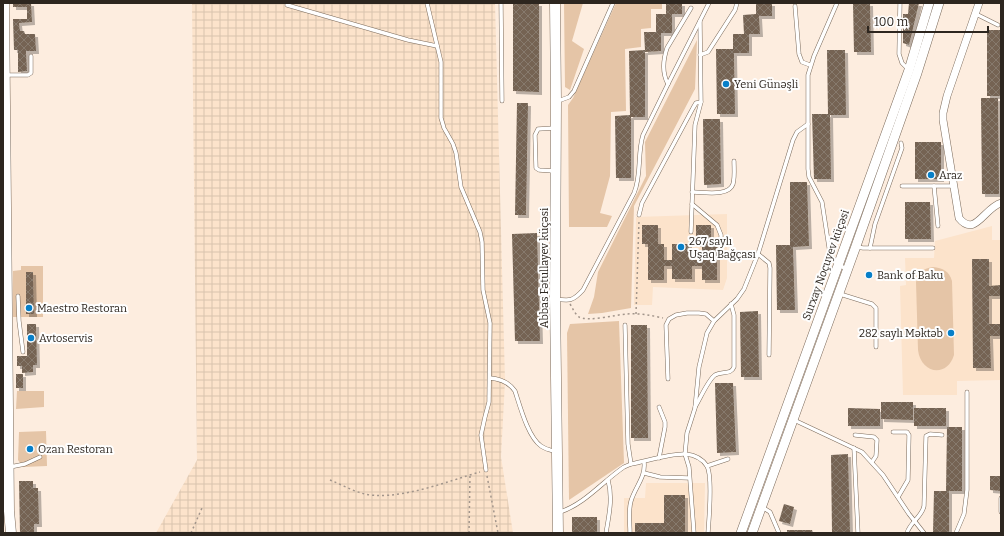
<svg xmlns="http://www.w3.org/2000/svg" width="1004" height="536" viewBox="0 0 1004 536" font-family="Bitter,serif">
	<defs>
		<pattern id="industrial-grid" width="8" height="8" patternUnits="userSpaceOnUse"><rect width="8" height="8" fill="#fce3cb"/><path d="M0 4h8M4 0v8" fill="none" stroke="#d8c3ae"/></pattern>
		<pattern id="building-cross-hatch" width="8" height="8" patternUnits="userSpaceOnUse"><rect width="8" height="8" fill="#746353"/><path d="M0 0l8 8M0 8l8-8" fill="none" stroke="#877a6d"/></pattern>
		<filter id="shadow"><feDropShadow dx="3" dy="3" stdDeviation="0" flood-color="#0004"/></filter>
	</defs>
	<rect width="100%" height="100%" fill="#fdeddf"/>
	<g fill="#fce3cb">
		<polygon points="727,214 727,278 723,290 653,287 652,305 634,305 636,217"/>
		<polygon points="992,226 992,240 1001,240 1001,380 957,381 957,395 903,395 900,286 906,285 905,258 934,258 935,241"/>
		<polygon points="646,483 705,483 704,533 624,533 624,498 645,498"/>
	</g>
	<polygon fill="url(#industrial-grid)" points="192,3 495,3 505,381 501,457 513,533 156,533 197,460"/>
	<g fill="#e5c5a7">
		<polygon points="564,3 583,3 572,41 584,49 570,90 565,87"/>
		<polygon points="616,3 662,3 662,9 651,9 651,28 641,29 641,47 625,49 626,111 611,112 610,176 600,213 612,216 607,227 569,227 568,105 573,98"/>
		<polygon points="697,40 695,89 634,206 631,308 602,313 588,314 594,297 598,272 646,176 645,142"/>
		<polygon points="21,266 43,266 43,317 13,317 13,271 21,270"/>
		<path d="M933,267C943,268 949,271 952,281L954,355C947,378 921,374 918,350L916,282C919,272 922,269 933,267Z"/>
		<polygon points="619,321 624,463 569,500 567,333 570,324"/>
		<polygon points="17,391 44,391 44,407 16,409"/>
		<polygon points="46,431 47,466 23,467 18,460 19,432"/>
	</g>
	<g fill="url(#building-cross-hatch)" filter="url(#shadow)">
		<polygon points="13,3 31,3 32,22 19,23 20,31 24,31 25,34 35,34 36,51 26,51 27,71 18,72 18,50 14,50 13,19 27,19 27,7 13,7"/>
		<polygon points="513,3 539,3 539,92 513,91"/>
		<polygon points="666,3 682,3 682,14 672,14 672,33 661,33 661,51 645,52 645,117 631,117 631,178 616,178 615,116 630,115 629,51 645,50 644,32 656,32 656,14 666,14"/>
		<polygon points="756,3 772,3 772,16 759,16 760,34 749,34 749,53 734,53 735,114 717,114 716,49 733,49 733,34 744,34 743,15 756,14"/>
		<polygon points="853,3 870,3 871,52 854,52"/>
		<polygon points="909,3 919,3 909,45 903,43 903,14 908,14"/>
		<rect x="987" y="30" width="14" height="66"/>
		<polygon points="827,50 845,50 846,115 830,115 831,179 814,179 812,114 828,114"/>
		<polygon points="981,98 998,98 999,194 982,194"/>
		<polygon points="517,103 528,103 526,215 515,215"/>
		<polygon points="703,119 720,119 721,184 704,185"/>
		<rect x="915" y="142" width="26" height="37"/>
		<polygon points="790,182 807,182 809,246 793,247 795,310 777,310 776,245 790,245"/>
		<polygon points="905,202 930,202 931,239 905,239"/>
		<polygon points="642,225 658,225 658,244 664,244 664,260 672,260 672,244 689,244 689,260 702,260 702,244 696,244 696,225 711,225 711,244 717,244 717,280 702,280 702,266 692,266 692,279 672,279 672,266 664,266 664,280 648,280 648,244 642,244"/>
		<polygon points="537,233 540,341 515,341 512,234"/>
		<polygon points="972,259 989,259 989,286 1001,285 1001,296 989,296 989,324 1001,324 1001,336 990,336 991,368 973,368"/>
		<polygon points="26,272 33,272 34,314 26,314"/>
		<polygon points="758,311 759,377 741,377 740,312"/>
		<polygon points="27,324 36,324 37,365 33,365 33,372 22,373 22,366 17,366 17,356 27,356"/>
		<polygon points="631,325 647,325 648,438 631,438"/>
		<rect x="16" y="374" width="7" height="14"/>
		<polygon points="715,383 733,383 736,452 717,453"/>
		<polygon points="881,402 913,402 913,420 881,419"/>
		<polygon points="848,408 880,409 880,426 848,426"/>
		<rect x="914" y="408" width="32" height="18"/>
		<polygon points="947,427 962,427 962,491 946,491"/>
		<polygon points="848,454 850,533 832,533 831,455"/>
		<polygon points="990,476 1001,476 1001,491 990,490"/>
		<polygon points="19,481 33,481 33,488 38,488 39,524 34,524 34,533 20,533"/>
		<polygon points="934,491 949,491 949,533 933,533"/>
		<polygon points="664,495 685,495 685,533 635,533 635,523 664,523"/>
		<polygon points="784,504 794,507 790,524 779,521"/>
		<rect x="572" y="517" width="25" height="16"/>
		<polygon points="787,530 812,530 813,533 787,533"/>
	</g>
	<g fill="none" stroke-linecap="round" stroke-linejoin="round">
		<defs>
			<g id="service">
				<polyline points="427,3 441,62 441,118 444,128 453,144 456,153 461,187 480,232 482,242 483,290 490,323 489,402 485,417 481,435 486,470"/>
				<polyline points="501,3 502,101"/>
				<path d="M837,3L814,56L808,75V169L809,177L822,202L830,254C833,262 840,265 847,270"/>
				<polyline points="900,3 899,54 902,63 908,69"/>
				<polyline points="287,5 408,40 437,46"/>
				<polyline points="795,6 799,54 802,62 810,65"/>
				<polyline points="976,14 998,25"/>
				<polyline points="700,55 708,52 735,10 737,3"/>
				<polyline points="6,75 28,75 31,73 31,56"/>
				<polyline points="668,84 709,3"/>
				<polyline points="558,101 569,97 574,91 613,3"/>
				<polyline points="554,171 539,170 536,168 535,135 538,129 555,128"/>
				<polyline points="902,186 954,186"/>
				<polyline points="934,186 938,226"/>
				<path d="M692,192C703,192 729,197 733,184C735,177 734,168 734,161"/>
				<polyline points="692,204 717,225 721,235 721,251"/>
				<polyline points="639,215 642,203 693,108 696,103 701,102"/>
				<polyline points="691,232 695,125 701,102 700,21"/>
				<polyline points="857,247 863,248 933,248"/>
				<polyline points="870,248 875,224 902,148 901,143"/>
				<polyline points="758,254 769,263 770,268 769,355"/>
				<polyline points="840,294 872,304 876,308 876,347"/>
				<polyline points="18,296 19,321 23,352"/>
				<path d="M556,299C570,301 573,301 583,290L634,193C642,174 637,154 643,135L668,84C662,73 663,60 667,48L691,8"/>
				<polyline points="625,325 628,444 631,464"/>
				<path d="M490,378C501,379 509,382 515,391C520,406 528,437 541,446C545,449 551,450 555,452"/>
				<polyline points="668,379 666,325 669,319 676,315 687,313 699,313 706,314 714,321"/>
				<path d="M695,407C700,399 708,380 715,375C722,371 731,375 734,367V315L731,304"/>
				<polyline points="794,420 862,452 883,475 909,514 924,533"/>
				<polyline points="893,432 907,432 909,435 908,480 898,497"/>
				<polyline points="855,435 874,437 877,440 876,456 872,462"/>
				<polyline points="854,448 858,533"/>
				<polyline points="659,458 665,427 665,422 659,407"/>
				<polyline points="707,466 728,459"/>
				<polyline points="10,467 25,464 40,457"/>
				<polyline points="644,473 660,477 689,478"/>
				<polyline points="1001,498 1001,512"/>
				<polyline points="762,507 770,512 779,533"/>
				<path d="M560,512C585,504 603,481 624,467L631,464C647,461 671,453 686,454C694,455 702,458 707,466C713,477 709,518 708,533"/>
				<path d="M606,533C609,515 613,498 608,480"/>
				<path d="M630,533C630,523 628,511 631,501C635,487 646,477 644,462"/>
				<polyline points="694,533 689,467 685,454 687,433 695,408 699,367 707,333 714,321 737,299 744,289 758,254 793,140 797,132 808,124"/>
				<path d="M907,533C910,522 922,517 924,506L926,436L930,434L942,435"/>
				<polyline points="956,533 964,514 967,490 967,392"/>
			</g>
			<path id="minor" d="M979,3L947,96L943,113V120L959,218C975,238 984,208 1001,203"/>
			<g id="tertiary">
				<polyline points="741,533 909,70 929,3"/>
				<polyline points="752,533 856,246 917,73 939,3"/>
			</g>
			<g id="secondary">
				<polyline points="4,3 9,511 11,533"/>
				<polyline points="555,3 556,101 555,299 558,533"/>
			</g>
		</defs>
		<use href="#service" stroke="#7c6b5b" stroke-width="4.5"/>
		<use href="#minor" stroke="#7c6b5b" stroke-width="8"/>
		<use href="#tertiary" stroke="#7c6b5b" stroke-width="10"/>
		<use href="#secondary" stroke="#7c6b5b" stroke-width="11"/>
		<g stroke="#a2958b" stroke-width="1.5" stroke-dasharray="2 3" stroke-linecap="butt">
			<path d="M570,304C573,309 575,314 579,317C588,322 615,315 626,314C638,313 650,315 663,318"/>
			<polyline points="636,314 639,220"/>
			<polyline points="487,476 498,533"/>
			<path d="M330,480C340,484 351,490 361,493C394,503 448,481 480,472"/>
			<polyline points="191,533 202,508"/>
			<polyline points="469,533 470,475"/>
		</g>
		<use href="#service" stroke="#fff" stroke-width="3.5"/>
		<use href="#minor" stroke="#fff" stroke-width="7"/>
		<use href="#tertiary" stroke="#fff" stroke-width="9"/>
		<use href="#secondary" stroke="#fff" stroke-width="10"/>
	</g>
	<g fill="#077fc8" stroke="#fefefe" stroke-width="1.5">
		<circle cx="726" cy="84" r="4"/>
		<circle cx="931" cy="175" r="4"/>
		<circle cx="681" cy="247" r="4"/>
		<circle cx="869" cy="275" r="4"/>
		<circle cx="29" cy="308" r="4"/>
		<circle cx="951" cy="333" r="4"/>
		<circle cx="31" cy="338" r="4"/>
		<circle cx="30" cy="449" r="4"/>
	</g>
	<g text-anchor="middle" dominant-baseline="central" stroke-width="4" stroke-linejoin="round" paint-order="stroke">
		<g font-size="11" fill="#2d261f" stroke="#fefefe" text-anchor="start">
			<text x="734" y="84">Yeni Günəşli</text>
			<text x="939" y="175">Araz</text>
			<text x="689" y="241">267 saylı<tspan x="689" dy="13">Uşaq Bağçası</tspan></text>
			<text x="877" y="275">Bank of Baku</text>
			<text x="37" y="308">Maestro Restoran</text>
			<text x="943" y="333" text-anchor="end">282 saylı Məktəb</text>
			<text x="39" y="338">Avtoservis</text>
			<text x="38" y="449">Ozan Restoran</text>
		</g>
		<g font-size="11" fill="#2d261f" stroke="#fefefe">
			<text transform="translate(826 265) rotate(-70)">Surxay Noçuyev küçəsi</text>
			<text transform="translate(544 268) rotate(-90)">Abbas Fətullayev küçəsi</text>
		</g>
	</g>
	<rect width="1004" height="536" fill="none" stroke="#2d261f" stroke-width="8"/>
	<path d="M868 26v6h120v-6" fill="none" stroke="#2d261f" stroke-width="2"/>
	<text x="874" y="26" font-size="12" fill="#2d261f" stroke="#fefefe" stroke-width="3" paint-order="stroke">100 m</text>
</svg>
